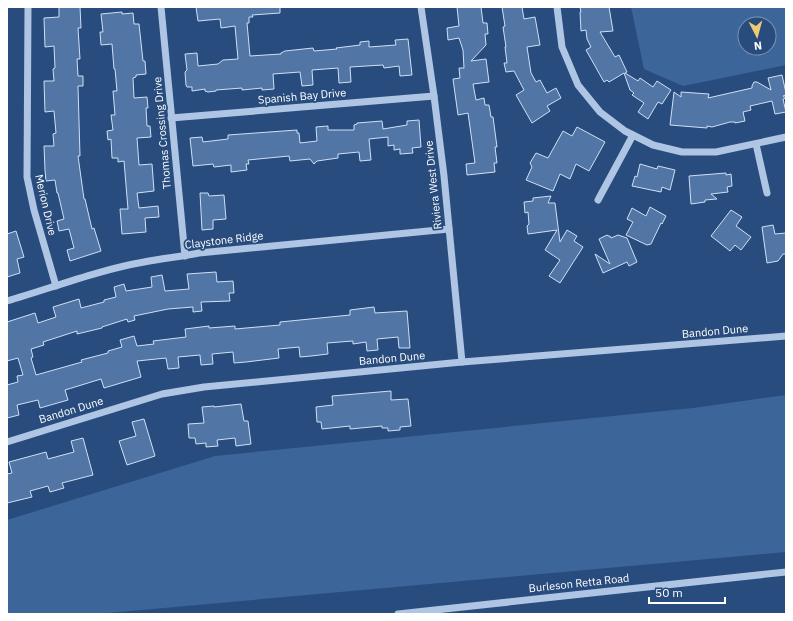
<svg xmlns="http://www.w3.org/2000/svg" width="793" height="621" viewBox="0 0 793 621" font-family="'IBM Plex Sans',sans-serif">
	<rect width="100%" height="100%" fill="#284c7d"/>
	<g fill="#3c659a" fill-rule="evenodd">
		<path d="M631,7H786V65L683,86L644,69ZM745,24H769V48H745Z"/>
		<polygon points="786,395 786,552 97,614 7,614 7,520 215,456 693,408"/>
	</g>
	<g fill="#5175a5" stroke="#d0e0f4">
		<polygon points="59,7 80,7 81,28 78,28 80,59 77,59 78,76 83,76 83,86 78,86 80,156 78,156 84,199 85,199 92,229 94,228 101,251 70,261 67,250 74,248 69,229 59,231 57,221 64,219 58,193 57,193 55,180 46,181 45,170 44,146 54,146 53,134 56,133 54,111 45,112 44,81 54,81 53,69 55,68 54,46 45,47 44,18 59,17"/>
		<polygon points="196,7 280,7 280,13 252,15 253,17 249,17 249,23 247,23 250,56 281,54 281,53 285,51 313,48 314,51 337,49 336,48 360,45 360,42 369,41 369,47 396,45 395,40 408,39 412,75 400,76 399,66 384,68 383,65 350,67 351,82 339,83 338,68 312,70 313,85 302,86 300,72 273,74 274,89 262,90 262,88 242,90 242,88 216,90 216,91 208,92 205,91 205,89 192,91 192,87 187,87 186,85 185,72 187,70 185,54 197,53 198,66 218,64 223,60 238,59 235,26 221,28 220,19 198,21"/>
		<polygon points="457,7 481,7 483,23 487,23 488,34 485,34 486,45 471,61 486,59 489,82 473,84 476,100 484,98 485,105 489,105 491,117 493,117 497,147 495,147 497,163 494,163 495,172 467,175 466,164 475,163 470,127 468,113 458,115 453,79 460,78 459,68 464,68 463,50 459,38 448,40 447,28 459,26"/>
		<polygon points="502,7 522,7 524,19 535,17 540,45 527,47 531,73 536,82 540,80 547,93 556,88 561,98 547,106 550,111 532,123 516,95 524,90 514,71 506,72 504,63 507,63 505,47 506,47 503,27 505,26"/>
		<polygon points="580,7 609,7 613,31 600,32 615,57 619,55 627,72 625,73 638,81 640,78 653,87 657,81 671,90 662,104 658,102 648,119 638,112 644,103 632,95 634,93 630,90 624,73 609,82 607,80 604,82 586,50 591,47 587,39 586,30 581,31 580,12 581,12"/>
		<polygon points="122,12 122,14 133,13 134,24 139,24 143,61 145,61 146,74 136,75 136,77 133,78 134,98 147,97 148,108 146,108 147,126 150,126 151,137 137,138 139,165 152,164 154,191 137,193 139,208 158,206 159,217 145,218 146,232 122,234 120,209 128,209 124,161 118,162 118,158 112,158 111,139 108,140 107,131 113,130 111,115 115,115 113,91 117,91 115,69 114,69 112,44 101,45 100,32 103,32 101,14"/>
		<polygon points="782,75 786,93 786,95 783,96 786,98 783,99 786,112 775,114 772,101 750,106 751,110 743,112 745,121 735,123 735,122 730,122 712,127 707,126 707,128 670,125 674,92 681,97 681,92 709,94 708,98 752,88 752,86 754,82 757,82 771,90 768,78"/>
		<polygon points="419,120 421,147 412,148 413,153 400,154 400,149 394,150 394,145 388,146 388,137 369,139 371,160 360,161 359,152 338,154 338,158 317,161 314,164 310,159 290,161 289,156 248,160 249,164 246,164 247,170 231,172 231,165 214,167 213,164 193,166 190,138 202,137 203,142 228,139 228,135 297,130 297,133 299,133 300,143 317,141 316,127 328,126 328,130 354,130 354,125 357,124 357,123 382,121 383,129 407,125 407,121"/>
		<polygon points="577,127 605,142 589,171 576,164 570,179 560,174 553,191 526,180 532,167 530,163 536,153 548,158 563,131 572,136"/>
		<polygon points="640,164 657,169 658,166 675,170 670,190 662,187 661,192 632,186 635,176 637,177"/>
		<polygon points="726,173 726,175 731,174 732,186 727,187 728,192 711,194 717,199 705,200 705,202 691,204 689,176"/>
		<polygon points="200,193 208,193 209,196 224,195 226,219 213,220 213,229 202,230"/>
		<polygon points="551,196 548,203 555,203 560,242 567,230 577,236 574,241 583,247 560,283 549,276 560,260 545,250 557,230 528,234 527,226 529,224 528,212 525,213 524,202 533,201 533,198"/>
		<polygon points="650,207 666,216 662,224 661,223 651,244 647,245 626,235 633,222 627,219 632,208 646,216"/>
		<polygon points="731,210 742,217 736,226 751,237 741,250 735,245 730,251 711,236"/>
		<polygon points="773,225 775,234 786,233 786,254 783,254 778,261 767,263 762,227"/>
		<polygon points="16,231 24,257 17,259 20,273 7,277 7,234"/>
		<polygon points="607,235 608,236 610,236 611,238 618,235 627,238 637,262 629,266 627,262 603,273 595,254 610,264 599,239"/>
		<polygon points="216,272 217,282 233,281 234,293 229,293 230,301 201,302 202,311 193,312 193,307 168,309 134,316 135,320 128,322 127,319 102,327 102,328 77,334 77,331 43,342 44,345 31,349 33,357 31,358 36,375 82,362 81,360 108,353 108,351 122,347 120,340 134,336 137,346 154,344 153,341 186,337 185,329 209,326 209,328 235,326 235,329 280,325 280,322 350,315 350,310 374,307 375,313 407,311 410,348 399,348 398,337 377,339 378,350 367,351 366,342 353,344 353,341 327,343 328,354 311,356 300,357 299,347 278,349 279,358 246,362 234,363 233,352 212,354 213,364 201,365 200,355 178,357 179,368 168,369 166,358 137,361 141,377 104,388 101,379 65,390 68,400 40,408 38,400 17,405 19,415 7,418 7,385 18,382 17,376 23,375 18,358 7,361 7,322 35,313 38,323 56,317 53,307 79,299 81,308 104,302 104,300 116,297 114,287 124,284 126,291 152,287 151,277 162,275 165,291 189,289 187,274"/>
		<polygon points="391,391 391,400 408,399 411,426 400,427 400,430 388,431 388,428 382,428 382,426 350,429 350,426 322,429 321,422 317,422 316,407 333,405 332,396"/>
		<polygon points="241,404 244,421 248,421 251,444 236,446 235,438 217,440 218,446 206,447 206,443 196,444 195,438 189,438 188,424 204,423 202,407 214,406 214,407"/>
		<polygon points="144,419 155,456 127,465 119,441 136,436 132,422"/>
		<polygon points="83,438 93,475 62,483 64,488 50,492 48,486 30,491 32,497 7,503 7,474 12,473 9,462 46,452 48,459 74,452 71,441"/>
	</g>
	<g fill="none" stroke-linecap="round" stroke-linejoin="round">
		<g stroke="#aec5e4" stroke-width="7">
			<polyline points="28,7 27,177 34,210 56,286"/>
			<polyline points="161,7 185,256"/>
			<polyline points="421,7 434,96 444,176 462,362"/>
			<polyline points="557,7 562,47 578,85 600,112 625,131 653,145 682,152 716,152 786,137"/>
			<polyline points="171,118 434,96"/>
			<polyline points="756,144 767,193"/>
			<polyline points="598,200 633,135"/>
			<path d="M7,301C52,288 98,270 144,262C162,258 180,257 199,253L449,229"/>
			<polyline points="7,442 162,394 204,387 462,362 786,336"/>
			<polyline points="398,614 786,572"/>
		</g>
	</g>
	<g text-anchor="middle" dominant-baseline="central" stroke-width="3.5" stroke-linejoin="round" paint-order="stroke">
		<g font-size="11" fill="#fff" stroke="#284c7d">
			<text transform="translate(302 96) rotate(-5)">Spanish Bay Drive</text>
			<text transform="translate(162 133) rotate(-95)">Thomas Crossing Drive</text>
			<text transform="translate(433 185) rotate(-96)">Riviera West Drive</text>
			<text transform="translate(46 205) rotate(77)">Merion Drive</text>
			<text transform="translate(224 240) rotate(-7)">Claystone Ridge</text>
			<text transform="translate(715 331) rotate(-5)">Bandon Dune</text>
			<text transform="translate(392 358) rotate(-5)">Bandon Dune</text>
			<text transform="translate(71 410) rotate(-17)">Bandon Dune</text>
			<text transform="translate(579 583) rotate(-6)">Burleson Retta Road</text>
		</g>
	</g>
	<rect width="793" height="621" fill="none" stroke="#ffffff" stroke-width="16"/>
	<g transform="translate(757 36) rotate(174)"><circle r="19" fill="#284c7d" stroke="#7e94b1"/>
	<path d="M0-3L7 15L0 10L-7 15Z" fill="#eccb74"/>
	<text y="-6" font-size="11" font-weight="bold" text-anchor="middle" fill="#ffffff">N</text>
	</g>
	<path d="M649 597v6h76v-6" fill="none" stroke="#ffffff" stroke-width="2"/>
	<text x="655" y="597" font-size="12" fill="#ffffff" stroke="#284c7d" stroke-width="3" paint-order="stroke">50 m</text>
</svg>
